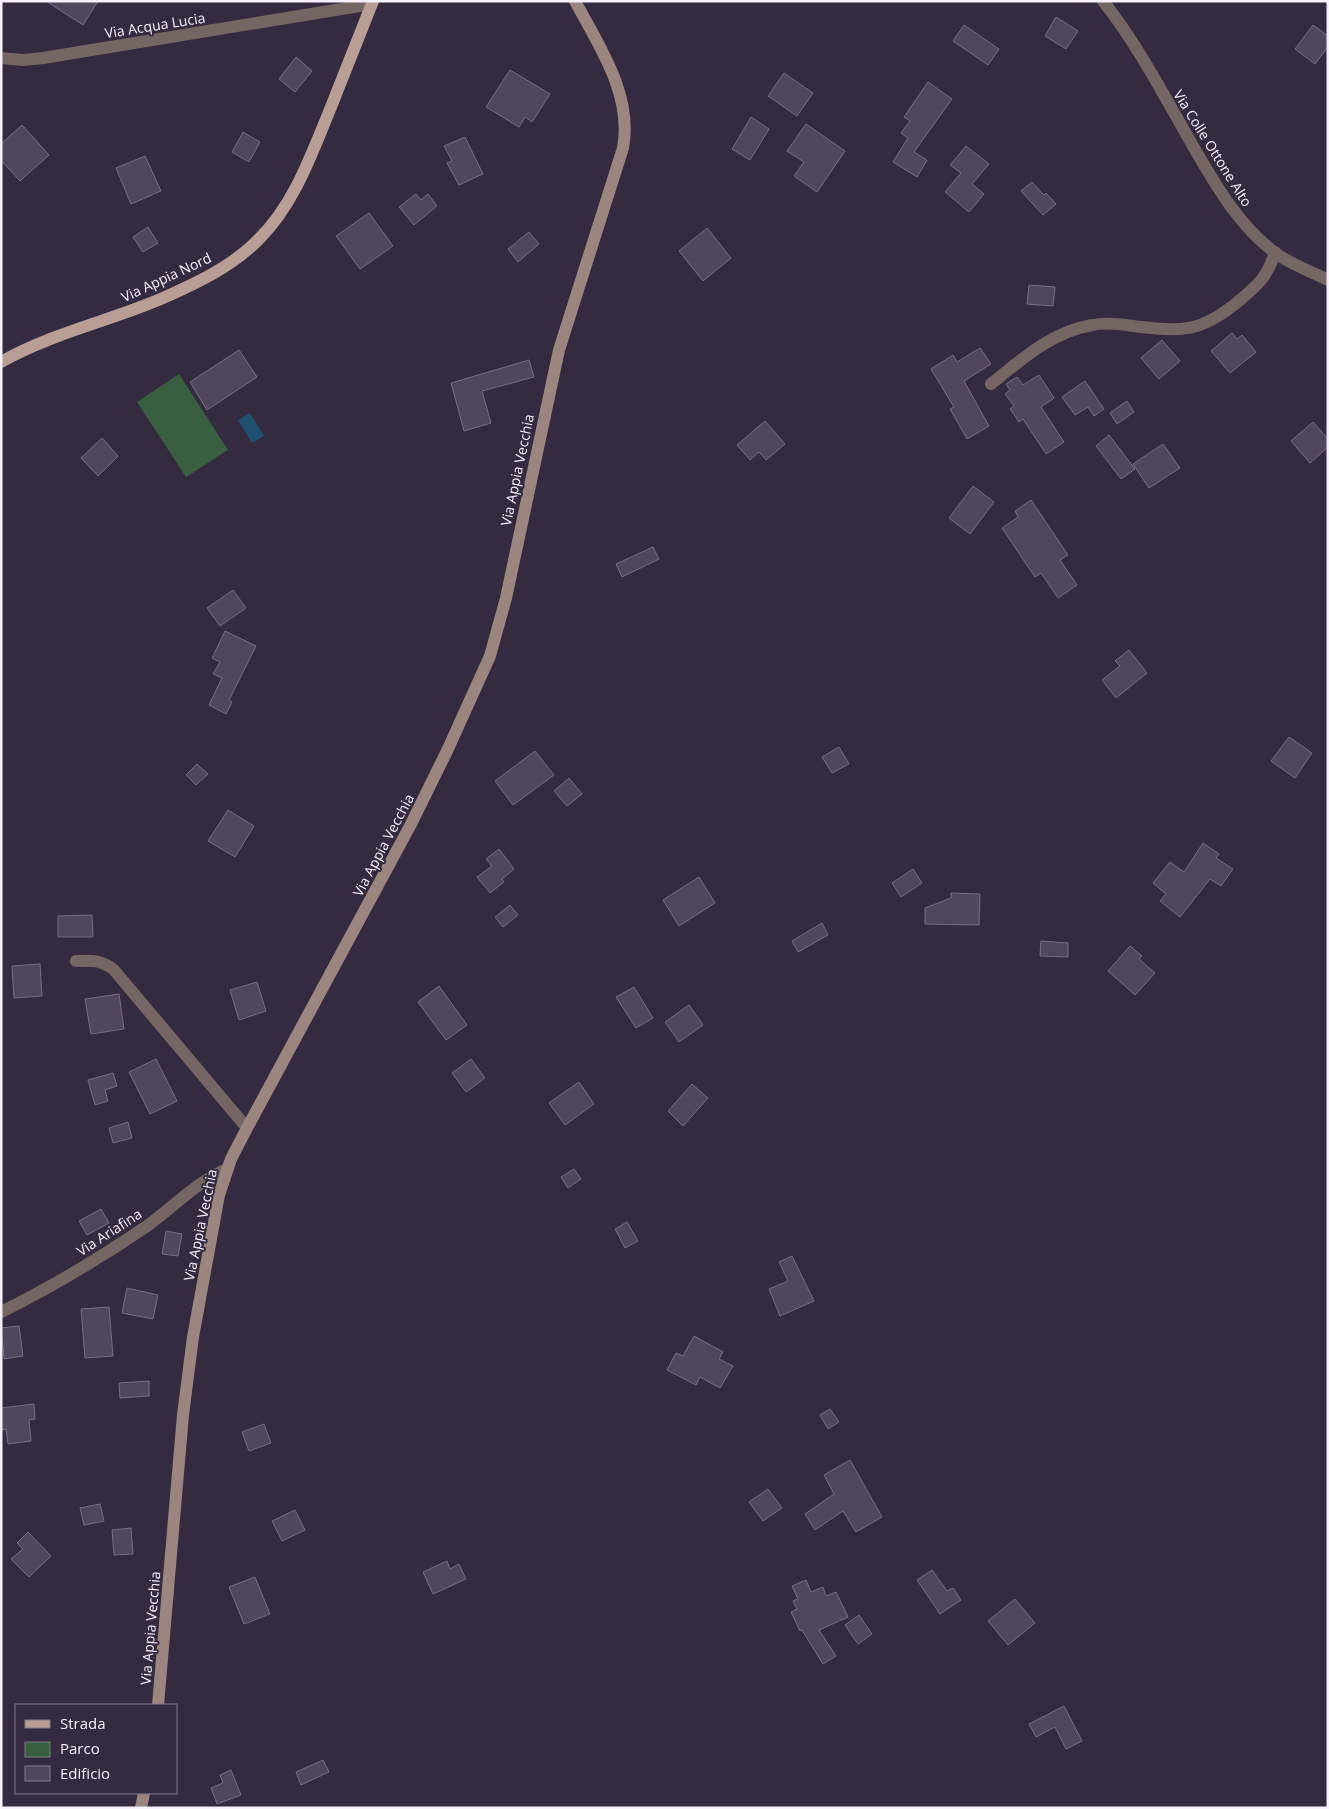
<svg xmlns="http://www.w3.org/2000/svg" width="1329" height="1809" viewBox="0 0 1329 1809" font-family="'Open Sans',sans-serif">
	<rect width="100%" height="100%" fill="#342b40"/>
	<polygon fill="#385f3f" points="179,374 228,450 186,477 137,402"/>
	<polygon fill="#20526f" points="250,413 264,436 252,443 238,420"/>
	<g fill="#50475d" stroke="#776d85">
		<polygon points="46,1 98,1 83,25"/>
		<polygon points="1056,17 1078,31 1066,49 1045,36"/>
		<polygon points="964,25 999,49 988,65 953,41"/>
		<polygon points="1313,25 1328,36 1328,47 1315,64 1295,49"/>
		<polygon points="296,57 312,71 295,92 279,79"/>
		<polygon points="510,70 550,94 532,122 525,117 519,127 486,107"/>
		<polygon points="784,73 813,93 797,116 768,96"/>
		<polygon points="928,82 952,99 914,152 927,160 917,177 893,162 908,138 901,133 910,121 904,117"/>
		<polygon points="751,117 769,129 750,160 732,149"/>
		<polygon points="806,124 845,151 817,192 794,176 804,162 787,151"/>
		<polygon points="22,125 49,155 20,181 1,160 1,144"/>
		<polygon points="243,132 260,142 249,162 232,152"/>
		<polygon points="465,137 483,174 459,185 447,163 452,161 444,146"/>
		<polygon points="966,146 989,164 972,184 984,194 969,212 945,192 961,173 950,165"/>
		<polygon points="145,156 161,191 131,204 116,168"/>
		<polygon points="1032,182 1044,195 1046,193 1056,204 1043,215 1021,191"/>
		<polygon points="416,194 421,200 428,194 437,206 414,225 399,207"/>
		<polygon points="369,213 393,246 360,269 336,236"/>
		<polygon points="148,227 158,243 143,252 133,237"/>
		<polygon points="707,228 731,258 703,281 679,251"/>
		<polygon points="529,232 539,244 518,262 508,249"/>
		<polygon points="1029,285 1055,287 1053,306 1027,304"/>
		<polygon points="1232,333 1237,339 1242,335 1256,352 1230,373 1211,351"/>
		<polygon points="1162,340 1180,361 1159,379 1141,358"/>
		<polygon points="980,348 991,364 964,381 989,426 967,439 950,409 954,407 931,369 953,355 957,362"/>
		<polygon points="239,350 257,377 207,410 190,382"/>
		<polygon points="529,360 534,377 482,391 491,423 464,431 451,383"/>
		<polygon points="1039,375 1054,398 1041,407 1064,442 1046,454 1023,419 1019,422 1010,409 1014,406 1005,394 1010,390 1006,384 1017,377 1023,385"/>
		<polygon points="1085,381 1104,409 1094,416 1088,407 1075,415 1062,397"/>
		<polygon points="1127,401 1134,412 1117,424 1110,413"/>
		<polygon points="765,421 785,444 766,460 759,452 750,460 737,445"/>
		<polygon points="1313,422 1328,439 1328,447 1310,463 1291,441"/>
		<polygon points="1109,435 1135,469 1121,479 1096,446"/>
		<polygon points="102,438 118,456 98,476 81,458"/>
		<polygon points="1163,444 1180,468 1149,488 1133,464"/>
		<polygon points="973,486 994,502 970,534 949,518"/>
		<polygon points="1031,500 1068,555 1060,560 1077,585 1058,598 1041,573 1035,577 1002,528 1018,517 1015,511"/>
		<polygon points="653,547 659,559 622,577 616,564"/>
		<polygon points="233,590 246,608 220,626 207,608"/>
		<polygon points="225,631 256,646 229,700 232,702 226,714 209,705 222,678 213,674 220,662 212,658"/>
		<polygon points="1129,650 1147,673 1116,698 1102,680 1120,666 1115,661"/>
		<polygon points="1289,737 1312,753 1295,778 1271,761"/>
		<polygon points="839,747 849,764 832,773 822,757"/>
		<polygon points="535,751 554,775 513,805 495,781"/>
		<polygon points="197,764 208,774 196,785 186,775"/>
		<polygon points="569,778 582,794 567,806 554,791"/>
		<polygon points="228,810 254,826 235,857 208,841"/>
		<polygon points="1203,843 1219,854 1216,858 1233,869 1221,886 1210,879 1180,917 1160,901 1166,894 1153,883 1170,862 1184,872"/>
		<polygon points="499,849 514,869 502,879 504,882 490,893 477,877 492,866 486,859"/>
		<polygon points="913,869 922,883 901,897 892,883"/>
		<polygon points="699,877 715,903 679,926 663,900"/>
		<polygon points="951,893 980,894 979,925 925,924 925,908 951,898"/>
		<polygon points="510,905 518,915 503,927 495,917"/>
		<polygon points="92,915 93,937 58,937 58,916"/>
		<polygon points="822,923 828,935 798,952 792,941"/>
		<polygon points="1041,941 1068,943 1068,957 1040,956"/>
		<polygon points="1130,946 1142,956 1139,959 1155,973 1135,995 1108,971"/>
		<polygon points="40,964 42,996 14,998 12,966"/>
		<polygon points="257,982 266,1011 239,1020 230,990"/>
		<polygon points="439,986 467,1025 446,1040 418,1002"/>
		<polygon points="634,987 653,1018 636,1028 616,997"/>
		<polygon points="119,994 124,1029 91,1034 85,999"/>
		<polygon points="689,1005 703,1025 679,1042 665,1022"/>
		<polygon points="156,1059 177,1101 150,1114 129,1072"/>
		<polygon points="471,1059 485,1078 466,1092 452,1073"/>
		<polygon points="113,1073 117,1086 105,1090 108,1101 95,1105 88,1080"/>
		<polygon points="579,1082 594,1104 565,1125 549,1103"/>
		<polygon points="692,1084 708,1098 683,1126 668,1111"/>
		<polygon points="128,1122 132,1138 113,1143 109,1128"/>
		<polygon points="574,1169 581,1179 568,1188 561,1177"/>
		<polygon points="101,1209 109,1223 87,1235 79,1221"/>
		<polygon points="627,1222 638,1241 625,1248 615,1229"/>
		<polygon points="166,1231 182,1234 178,1256 162,1254"/>
		<polygon points="792,1256 814,1301 780,1316 769,1289 788,1281 779,1262"/>
		<polygon points="127,1288 158,1295 153,1319 122,1313"/>
		<polygon points="109,1307 113,1356 85,1358 81,1309"/>
		<polygon points="19,1326 23,1356 4,1359 1,1328"/>
		<polygon points="694,1336 723,1352 719,1359 733,1366 720,1388 700,1377 696,1385 667,1370 676,1353 683,1356"/>
		<polygon points="149,1381 149,1396 120,1398 119,1383"/>
		<polygon points="34,1404 35,1419 29,1420 31,1441 8,1444 6,1429 1,1430 1,1408"/>
		<polygon points="830,1409 839,1422 828,1429 820,1415"/>
		<polygon points="264,1424 271,1443 249,1451 242,1432"/>
		<polygon points="850,1460 882,1517 856,1532 843,1511 815,1530 805,1514 834,1494 824,1475"/>
		<polygon points="768,1489 782,1508 763,1521 749,1502"/>
		<polygon points="100,1504 104,1521 84,1525 80,1508"/>
		<polygon points="295,1510 305,1530 282,1541 272,1521"/>
		<polygon points="131,1528 133,1554 114,1555 112,1530"/>
		<polygon points="28,1532 51,1556 29,1577 11,1559 23,1549 17,1543"/>
		<polygon points="447,1561 450,1569 459,1564 466,1579 433,1594 423,1572"/>
		<polygon points="932,1570 947,1591 953,1588 961,1600 940,1614 917,1580"/>
		<polygon points="255,1577 270,1614 244,1624 229,1587"/>
		<polygon points="806,1580 811,1592 823,1587 826,1596 836,1592 848,1617 819,1630 836,1656 823,1664 802,1630 800,1631 791,1612 797,1609 793,1601 798,1599 792,1586"/>
		<polygon points="1015,1599 1035,1623 1008,1645 988,1621"/>
		<polygon points="859,1615 872,1634 858,1644 845,1625"/>
		<polygon points="1064,1706 1082,1741 1066,1749 1055,1727 1036,1737 1029,1724"/>
		<polygon points="323,1760 329,1772 301,1785 296,1772"/>
		<polygon points="231,1770 241,1795 217,1804 211,1788 223,1783 220,1775"/>
	</g>
	<g fill="none" stroke-linecap="round" stroke-linejoin="round">
		<g stroke="#746763" stroke-width="12">
			<path d="M1103,1C1139,46 1168,103 1197,153C1218,189 1240,226 1274,252C1290,264 1310,271 1328,280"/>
			<polyline points="1,58 23,60 43,58 372,4"/>
			<path d="M991,384C1021,360 1051,332 1092,325C1105,322 1120,324 1133,326C1182,332 1201,333 1240,300C1258,285 1268,276 1275,252"/>
			<path d="M76,961C91,960 102,960 114,970L247,1128"/>
			<path d="M1,1312C52,1287 100,1258 147,1226C175,1206 195,1183 227,1169"/>
		</g>
		<g stroke="#9a867f" stroke-width="12">
			<path d="M158,1705L183,1415L193,1337L219,1195L231,1159L247,1128L410,826L447,751L490,656L506,598L559,350L623,148C633,95 599,46 575,1"/>
			<polyline points="141,1808 144,1793"/>
		</g>
		<path stroke="#b89e95" stroke-width="12" d="M1,362C52,333 110,321 163,298C197,283 233,266 259,239C295,203 312,153 331,107C345,71 359,36 373,1"/>
	</g>
	<g text-anchor="middle" dominant-baseline="central" stroke-width="4" stroke-linejoin="round" paint-order="stroke">
		<g font-size="14" fill="#f6f0fe" stroke="#342b40">
			<text transform="translate(155 25) rotate(-9)">Via Acqua Lucia</text>
			<text transform="translate(1213 148) rotate(58)">Via Colle Ottone Alto</text>
			<text transform="translate(166 277) rotate(-25)">Via Appia Nord</text>
			<text transform="translate(517 470) rotate(-78)">Via Appia Vecchia</text>
			<text transform="translate(383 845) rotate(-62)">Via Appia Vecchia</text>
			<text transform="translate(200 1225) rotate(-78)">Via Appia Vecchia</text>
			<text transform="translate(109 1232) rotate(-33)">Via Ariafina</text>
			<text transform="translate(150 1628) rotate(-85)">Via Appia Vecchia</text>
		</g>
	</g>
	<rect width="1329" height="1809" fill="none" stroke="#f6f0fe" stroke-width="5"/>
	<rect x="15" y="1704" width="162" height="90" fill="#342b40" stroke="#827a8c"/>
	<rect x="25" y="1720" width="25" height="8" fill="#b89e95" stroke="#827a8c"/>
	<text x="60" y="1729" font-size="15" fill="#f6f0fe">Strada</text>
	<rect x="25" y="1742" width="25" height="15" fill="#385f3f" stroke="#827a8c"/>
	<text x="60" y="1754" font-size="15" fill="#f6f0fe">Parco</text>
	<rect x="25" y="1766" width="25" height="15" fill="#50475d" stroke="#827a8c"/>
	<text x="60" y="1779" font-size="15" fill="#f6f0fe">Edificio</text>
</svg>
